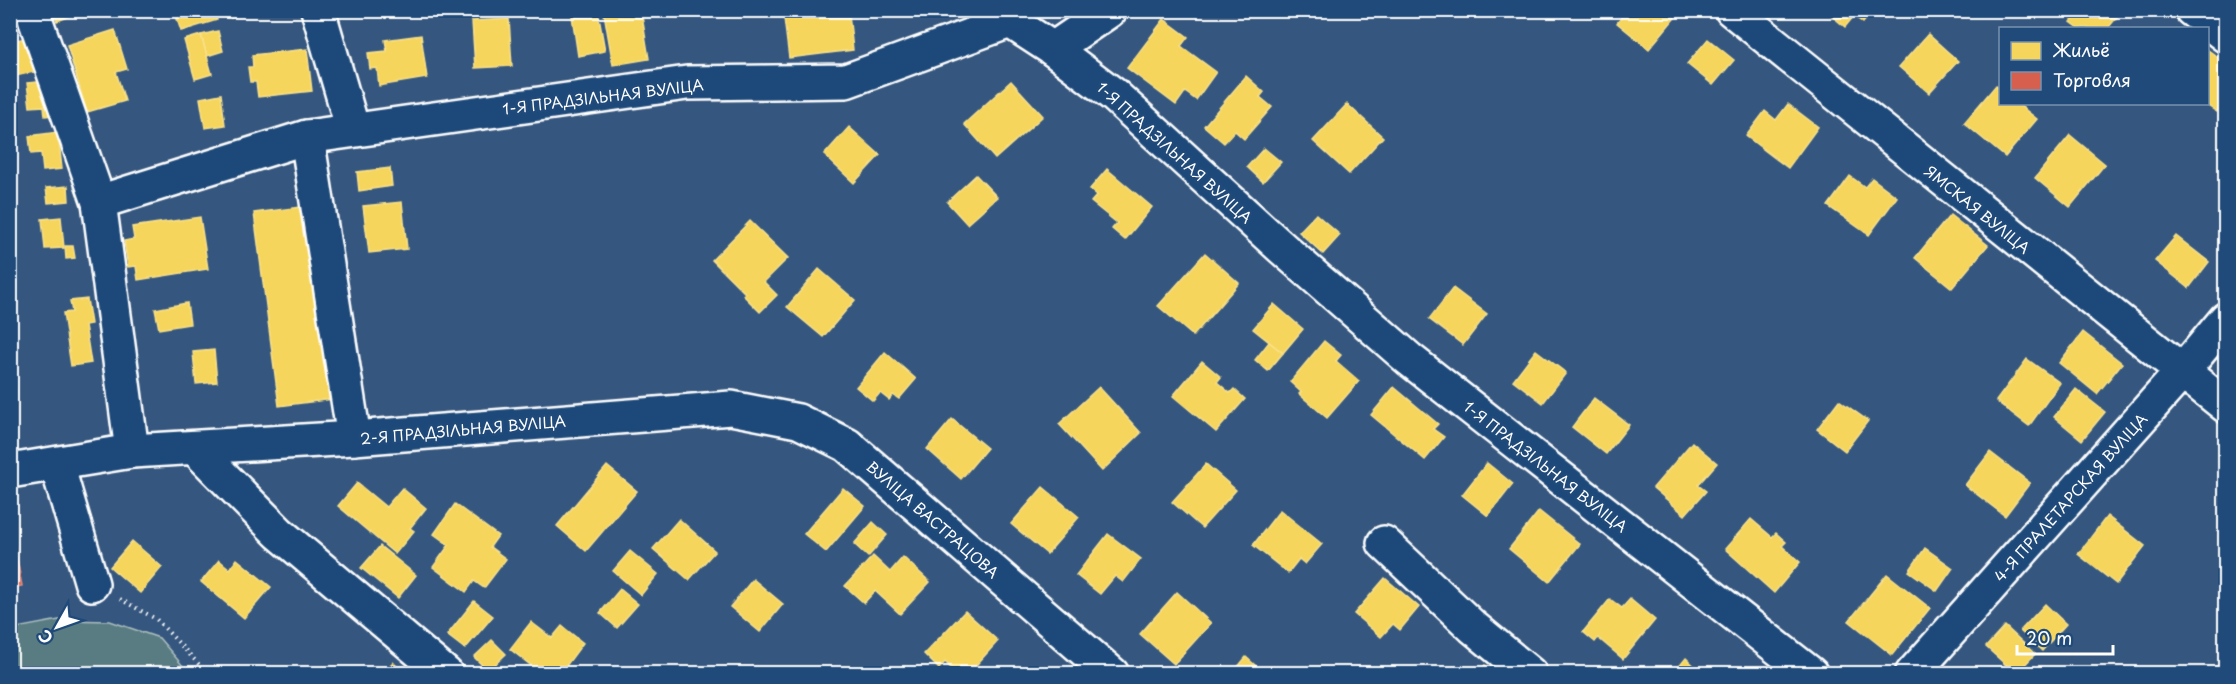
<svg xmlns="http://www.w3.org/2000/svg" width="2236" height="684" viewBox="0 0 2236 684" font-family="'Playpen Sans',sans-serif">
	<rect width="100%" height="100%" fill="#35567e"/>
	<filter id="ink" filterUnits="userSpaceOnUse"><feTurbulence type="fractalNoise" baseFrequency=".0167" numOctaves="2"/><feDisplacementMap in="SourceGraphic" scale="12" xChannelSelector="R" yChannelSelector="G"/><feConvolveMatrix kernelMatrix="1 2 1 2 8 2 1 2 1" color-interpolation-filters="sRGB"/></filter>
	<g filter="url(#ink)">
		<polygon fill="#587c82" stroke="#acbec0" stroke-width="1.5" points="59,620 110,621 159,638 189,673 11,673 11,629"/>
		<g fill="#f6d55c" stroke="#f9e28d" stroke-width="1.5">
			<polygon points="53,10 87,10 57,21"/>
			<polygon points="174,10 214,10 217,20 181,31"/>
			<polygon points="228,10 251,10 231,18"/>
			<polygon points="620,10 641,10 649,59 613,65 604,13"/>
			<rect x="700" y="10" width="50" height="3"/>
			<polygon points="783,10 824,10 825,17 849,14 853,50 789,58"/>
			<polygon points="1627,10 1674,10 1678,14 1649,49 1617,23"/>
			<polygon points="1825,10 1873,10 1863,23 1854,16 1845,27"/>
			<polygon points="2081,10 2123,10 2108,28 2079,28 2071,22"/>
			<polygon points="598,12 605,51 578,56 572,16"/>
			<polygon points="509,19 512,66 475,68 472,21"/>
			<polygon points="1164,19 1188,37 1181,46 1216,72 1196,100 1185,92 1176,105 1127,68"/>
			<polygon points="115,30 127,69 116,72 125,101 87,112 67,45"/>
			<polygon points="218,31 223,51 207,56 201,35"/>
			<polygon points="1928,34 1958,61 1929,93 1899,67"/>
			<polygon points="201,35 212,74 195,79 184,40"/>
			<polygon points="421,35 427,78 379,86 377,68 370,69 368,53 387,51 385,40"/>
			<polygon points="27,38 34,72 10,77 10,41"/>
			<polygon points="1708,39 1734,60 1713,85 1687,64"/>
			<polygon points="307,49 312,91 258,97 256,82 250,82 248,67 253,67 252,55"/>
			<polygon points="2208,50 2226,63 2226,91 2219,99 2225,103 2217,112 2205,104"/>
			<polygon points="1246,76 1264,92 1260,97 1272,107 1244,139 1235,131 1224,143 1204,126"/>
			<polygon points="49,81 53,115 45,116 44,106 30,107 27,83"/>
			<polygon points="1011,81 1043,116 995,159 964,124"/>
			<polygon points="1996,85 2000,89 2000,104 2018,104 2037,119 2005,157 1964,123"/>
			<polygon points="221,94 225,125 205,128 200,98"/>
			<polygon points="1347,104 1383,137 1349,174 1313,141"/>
			<polygon points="1788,104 1818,127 1788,168 1746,136 1765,111 1776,120"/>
			<polygon points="849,127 880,155 854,183 824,155"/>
			<polygon points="58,132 62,169 43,171 41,153 31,154 29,136"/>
			<polygon points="2070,135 2105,164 2070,207 2035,178"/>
			<polygon points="1264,148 1281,162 1263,182 1247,167"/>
			<polygon points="390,168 392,186 359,191 357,172"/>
			<polygon points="1107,169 1152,207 1125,240 1112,229 1117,223 1091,202 1097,195 1090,189"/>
			<polygon points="976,175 997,197 967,224 947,202"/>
			<polygon points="1850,176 1865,187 1872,178 1897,197 1869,235 1828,206"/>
			<polygon points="68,186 69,201 48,203 46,188"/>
			<polygon points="402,202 407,249 369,253 363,206"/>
			<polygon points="309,206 333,399 279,406 254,213"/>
			<polygon points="1316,214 1340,235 1323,254 1299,232"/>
			<polygon points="1950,215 1988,245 1952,288 1915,258"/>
			<polygon points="61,217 64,248 45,249 42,219"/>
			<polygon points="200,217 208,269 138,280 136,266 128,267 124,241 134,239 132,227"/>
			<polygon points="750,221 788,258 764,282 777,295 760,312 743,295 745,293 712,260"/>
			<polygon points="2176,236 2209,262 2189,288 2155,261"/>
			<polygon points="65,246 73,246 75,258 66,259"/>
			<polygon points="1205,253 1239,283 1193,336 1158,306"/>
			<polygon points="819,269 855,300 823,337 787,307"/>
			<polygon points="1453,288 1487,314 1463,345 1429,319"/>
			<polygon points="87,299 91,324 85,325 91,363 71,366 63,313 72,312 70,301"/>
			<polygon points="187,303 190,324 159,329 155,309"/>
			<polygon points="1274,304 1303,329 1283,353 1253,329"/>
			<polygon points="2083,332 2122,363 2097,394 2059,363"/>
			<polygon points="1324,341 1341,355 1336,361 1359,381 1327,418 1299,394 1301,392 1290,382"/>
			<polygon points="1269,342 1283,353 1268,371 1255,360"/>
			<polygon points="214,350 217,382 196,384 193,352"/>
			<polygon points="1536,350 1566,373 1543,403 1513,380"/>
			<polygon points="885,352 916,379 899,399 893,395 889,400 880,393 873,401 856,387"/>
			<polygon points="10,359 13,359 16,393 10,393"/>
			<polygon points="2027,359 2060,383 2029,426 1996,401"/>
			<polygon points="1202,361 1221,377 1217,382 1230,393 1234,389 1245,399 1216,432 1173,396"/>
			<polygon points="1099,387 1141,433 1102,471 1059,424"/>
			<polygon points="1394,387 1438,424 1433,429 1444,437 1425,460 1371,415"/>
			<polygon points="2076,389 2105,412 2082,440 2054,417"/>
			<polygon points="1594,398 1629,425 1606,454 1572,427"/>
			<polygon points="1839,400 1868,421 1845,451 1817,429"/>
			<polygon points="952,419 987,448 961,479 927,449"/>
			<polygon points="1692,442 1717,463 1698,485 1706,491 1685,515 1653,488"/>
			<polygon points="1990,452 2030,483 2005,516 1965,485"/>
			<polygon points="1487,463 1513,484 1488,516 1462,495"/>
			<polygon points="1206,464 1236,490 1202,528 1172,502"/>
			<polygon points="607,466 637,491 586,551 557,526"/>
			<polygon points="357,483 386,507 402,488 426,508 410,528 414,531 395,554 338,506"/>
			<polygon points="1043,487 1079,517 1047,554 1011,524"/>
			<polygon points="843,488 865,506 826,552 804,534"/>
			<polygon points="455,504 498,536 490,547 506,559 484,588 474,581 466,592 433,567 449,545 434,534"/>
			<polygon points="1280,510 1322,544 1305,564 1299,559 1288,573 1253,545"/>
			<polygon points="1539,511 1580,544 1549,582 1509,549"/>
			<polygon points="2107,516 2145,546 2116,584 2078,554"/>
			<polygon points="679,519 715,551 689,580 653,549"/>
			<polygon points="1751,519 1772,537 1776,533 1786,542 1782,546 1800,562 1774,593 1725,549"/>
			<polygon points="873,522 887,535 868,557 854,544"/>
			<polygon points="1108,534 1141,559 1123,582 1115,576 1100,594 1076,575"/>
			<polygon points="132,541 162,567 140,593 110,567"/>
			<polygon points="380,546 416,575 398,598 361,568"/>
			<polygon points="1925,548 1953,568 1937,591 1909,571"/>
			<polygon points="630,551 658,574 641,595 613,571"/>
			<polygon points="873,556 890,572 903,557 930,582 900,614 875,591 864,603 845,586"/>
			<polygon points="237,559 271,587 244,618 201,582 219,560 230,569"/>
			<polygon points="1887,574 1930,608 1892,655 1849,621"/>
			<polygon points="1385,578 1419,607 1400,630 1393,624 1381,637 1354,614"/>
			<polygon points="753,579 783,604 760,632 730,607"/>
			<polygon points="620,589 638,604 617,628 600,613"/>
			<polygon points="1177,592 1211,623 1174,664 1140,634"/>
			<polygon points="1610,599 1622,608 1630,599 1655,620 1623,659 1598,638 1595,642 1583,632"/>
			<polygon points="474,601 493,616 465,649 447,635"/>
			<polygon points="2045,604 2066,624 2042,651 2020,631"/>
			<polygon points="965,611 998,641 968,674 957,674 945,662 939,669 924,654"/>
			<polygon points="531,622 552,638 562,626 583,643 560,674 542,674 510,649"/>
			<polygon points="2005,626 2035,654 2016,674 1986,647"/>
			<polygon points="492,640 506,654 488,671 474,657"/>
			<polygon points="1246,657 1265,674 1232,674"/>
			<polygon points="1686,658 1701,672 1705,667 1713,674 1673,674"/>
			<polygon points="393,662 404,674 381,674"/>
			<polygon points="1485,665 1495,674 1478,674"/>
		</g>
		<polygon fill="#d6604d" stroke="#e29082" stroke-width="1.5" points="10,522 22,586 10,588"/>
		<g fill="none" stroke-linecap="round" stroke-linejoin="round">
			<defs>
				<g id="minor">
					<polyline points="32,10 99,202 132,451"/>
					<polyline points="318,10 353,130"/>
					<polyline points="1732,10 2226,406"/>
					<polyline points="2192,10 2226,36"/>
					<polyline points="1053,49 1110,10"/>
					<polyline points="307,137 354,438"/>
					<polyline points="99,202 307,137 687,83 846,81 1010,21 1053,49 1114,95 1282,248 1409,359 1811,674"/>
					<polyline points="195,448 279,533 446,674"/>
					<polyline points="57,465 92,584"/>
					<polyline points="10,471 132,451 354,438 731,408 798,421 847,445 1112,674"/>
					<polyline points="1384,543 1473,627 1530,674"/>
					<polyline points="1912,674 2181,373 2226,319"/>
				</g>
			</defs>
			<use href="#minor" stroke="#fff" stroke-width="38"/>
			<polyline stroke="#fff" stroke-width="4" stroke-dasharray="1.5 4.5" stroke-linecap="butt" points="120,599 156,619 208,674"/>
			<use href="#minor" stroke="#1f4a7a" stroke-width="33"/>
		</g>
	</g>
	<g text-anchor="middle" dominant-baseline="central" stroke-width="6" stroke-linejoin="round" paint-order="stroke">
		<g font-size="15" fill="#fff" stroke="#1f4a7a">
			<text transform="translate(603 96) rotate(-7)">1-Я ПРАДЗІЛЬНАЯ ВУЛІЦА</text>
			<text transform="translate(1175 152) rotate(42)">1-Я ПРАДЗІЛЬНАЯ ВУЛІЦА</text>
			<text transform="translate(1978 209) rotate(39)">ЯМСКАЯ ВУЛІЦА</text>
			<text transform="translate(463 429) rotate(-5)">2-Я ПРАДЗІЛЬНАЯ ВУЛІЦА</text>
			<text transform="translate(1546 466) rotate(38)">1-Я ПРАДЗІЛЬНАЯ ВУЛІЦА</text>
			<text transform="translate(2070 497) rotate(-48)">4-Я ПРАЛЕТАРСКАЯ ВУЛІЦА</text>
			<text transform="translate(933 519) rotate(41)">ВУЛІЦА ВАСТРАЦОВА</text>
		</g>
	</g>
	<rect width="2236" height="684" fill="none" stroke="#1f4a7a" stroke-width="36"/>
	<rect x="18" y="18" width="2200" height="648" fill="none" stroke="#fff" stroke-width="2" filter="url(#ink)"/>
	<rect x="1999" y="27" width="210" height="78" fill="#1f4a7a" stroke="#7992af" stroke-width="1.5"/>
	<rect x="2011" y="42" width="30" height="18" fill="#f6d55c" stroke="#7992af" stroke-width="1.5"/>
	<text x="2053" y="57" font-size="18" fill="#ffffff">Жильё</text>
	<rect x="2011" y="72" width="30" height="18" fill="#d6604d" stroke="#7992af" stroke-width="1.5"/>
	<text x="2053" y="87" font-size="18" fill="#ffffff">Торговля</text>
	<g transform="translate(57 627) rotate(230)" stroke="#1f4a7a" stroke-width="4.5" paint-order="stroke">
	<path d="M0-4.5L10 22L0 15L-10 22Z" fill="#ffffff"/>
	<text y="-9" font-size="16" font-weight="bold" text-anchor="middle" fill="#ffffff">С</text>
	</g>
	<path d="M2017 645v9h96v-9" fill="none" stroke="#ffffff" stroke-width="3"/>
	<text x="2026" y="645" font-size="18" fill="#ffffff" stroke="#1f4a7a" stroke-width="4.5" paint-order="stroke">20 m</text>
</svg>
